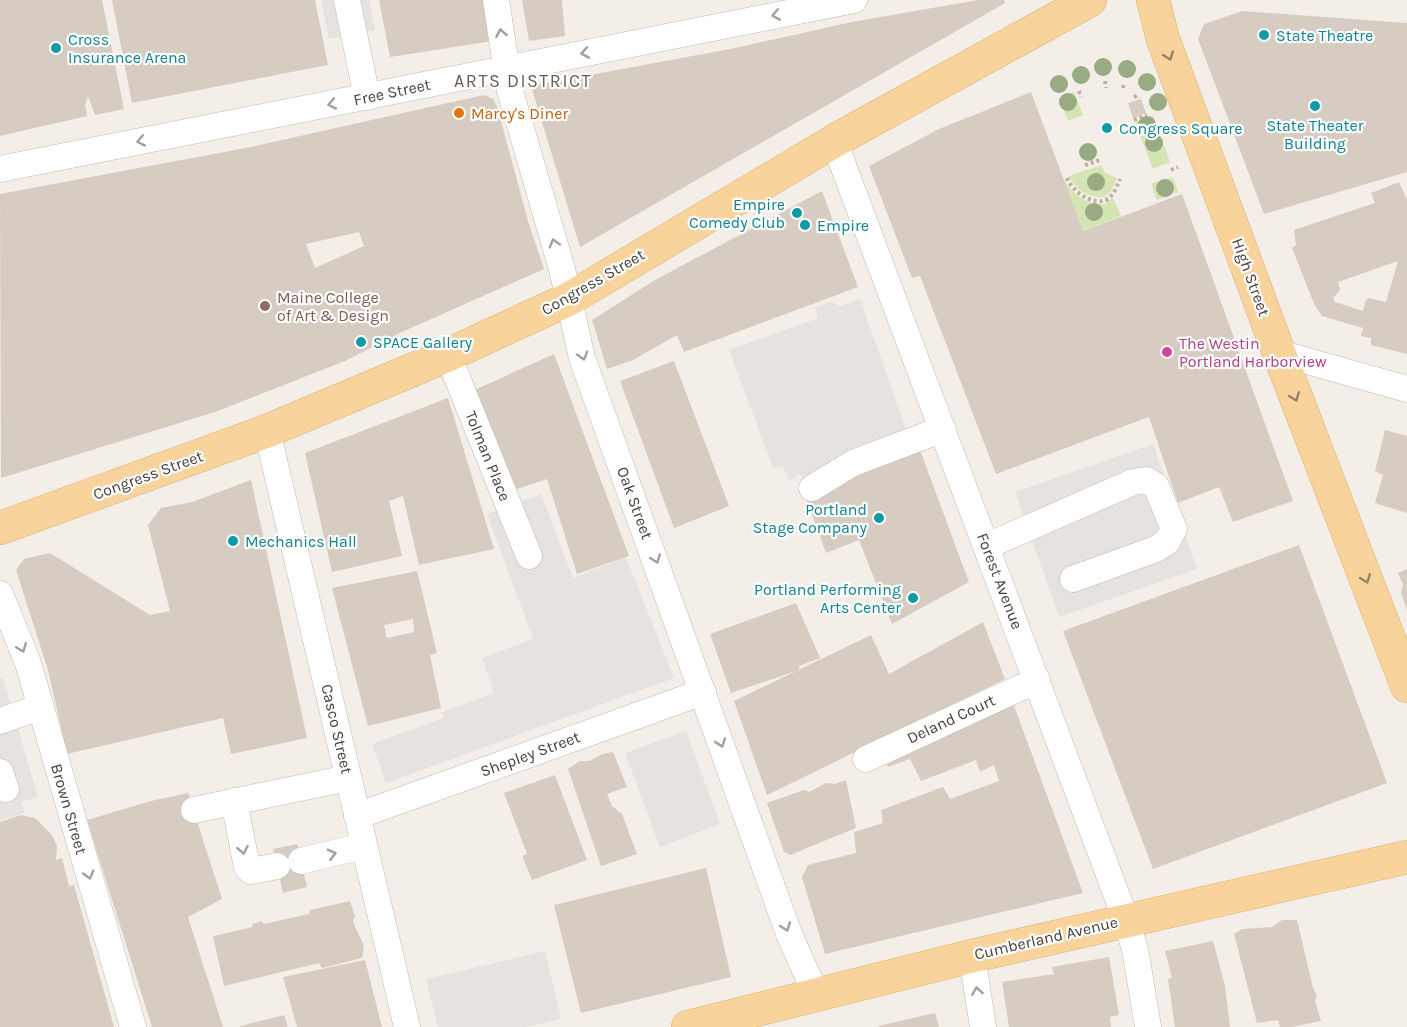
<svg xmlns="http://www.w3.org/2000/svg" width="1407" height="1027" viewBox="0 0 1407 1027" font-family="Karla,sans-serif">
	<rect width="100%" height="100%" fill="#f3efe8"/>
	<g fill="#d4e5b3">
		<polygon points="1074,92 1083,115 1068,121 1059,98"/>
		<polygon points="1153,115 1170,162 1153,169 1135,122"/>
		<path d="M1102,165L1104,172L1117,178L1111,191L1104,197C1090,198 1075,190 1069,176Z"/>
		<polygon points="1173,177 1178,192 1157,200 1151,184"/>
		<path d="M1063,179C1072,193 1085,205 1104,204L1113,198L1121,216L1083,231Z"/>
	</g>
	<g fill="#e5e2e0">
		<polygon points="321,0 369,0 375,30 329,39"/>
		<polygon points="860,299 906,429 832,459 808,490 800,474 789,482 783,466 773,468 729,350 818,318 815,308 830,302 840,306"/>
		<polygon points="1153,444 1197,569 1059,617 1015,492"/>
		<polygon points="541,494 573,578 626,557 674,678 386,783 372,744 444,718 442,712 494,693 482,658 533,639 487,514"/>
		<polygon points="3,678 38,797 21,802 25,813 0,820 0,679"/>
		<polygon points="686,731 720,824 660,847 625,753"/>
		<polygon points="545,951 561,1019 525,1027 438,1027 426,979"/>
	</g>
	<g fill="#d7ccc1" fill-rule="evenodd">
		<polygon points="0,0 102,0 124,109 95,115 88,96 85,105 87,116 0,136"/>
		<polygon points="112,0 315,0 328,65 132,103"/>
		<polygon points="379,0 485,0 493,41 390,57"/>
		<polygon points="522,0 562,0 565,36 529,41"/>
		<polygon points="978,0 1004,0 1005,3 580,247 531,86 735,48 852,22"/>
		<polygon points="1242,11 1407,23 1407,172 1264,214 1198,39 1204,24"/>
		<polygon points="1031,92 1083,231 1182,194 1293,501 1233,522 1219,487 1178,503 1149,417 996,474 920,276 912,278 869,166 939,129"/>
		<path d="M484,95L493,99L497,106L528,221L544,269L402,332L345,361L215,412L1,478L0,194L251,147ZM359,232L364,246L315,268L306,244Z"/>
		<polygon points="1141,99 1146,113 1133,118 1128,103"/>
		<path d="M1399,182L1407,200V354L1371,345V338L1361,336L1363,328L1322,316L1314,304L1292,248L1296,245L1294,230L1375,203L1371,193ZM1398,261L1386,302L1369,298L1366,300L1363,311L1335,302L1333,298L1340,290L1338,282Z"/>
		<polygon points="822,191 858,287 684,352 677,335 633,360 607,369 592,320 655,280"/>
		<polygon points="554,354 629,556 577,574 547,479 514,490 470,392"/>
		<polygon points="674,361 729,506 674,528 620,381"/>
		<polygon points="448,398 494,549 419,565 403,496 389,501 402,556 332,572 305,453"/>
		<polygon points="1385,430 1407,436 1407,513 1375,503 1383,475 1375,471"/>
		<polygon points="917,442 969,582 892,624 859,540 826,553 805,495"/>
		<polygon points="251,480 307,738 231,754 223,718 67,754 48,670 16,570 24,559 50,553 150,615 170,611 148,525 161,508 192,502"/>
		<polygon points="1299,545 1387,783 1153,869 1063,631"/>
		<polygon points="1407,569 1407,610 1401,593 1403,585 1398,573"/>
		<path d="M417,571L437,653L430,655L441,708L368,726L332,588ZM413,619L414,632L387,638L384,625Z"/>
		<polygon points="796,603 820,658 799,666 799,670 731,693 710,634"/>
		<polygon points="983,622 1005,679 767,795 734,701 871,635 889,674"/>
		<polygon points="1010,695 1083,893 825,954 802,877 808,865 856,853 854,832 883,823 881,810 943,787 950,799 999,781 994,765 980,772 976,760 921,781 910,759 888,767 883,754"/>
		<polygon points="613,752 627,787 607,794 612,806 622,814 637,854 601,866 568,769 580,761 590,761 602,754"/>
		<polygon points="555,775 587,860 532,880 522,856 527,854 504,793"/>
		<polygon points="846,780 856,828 790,855 784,852 767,803 804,790 809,792 826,783 835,784"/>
		<polygon points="188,793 222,899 188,917 223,1027 152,1027 87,820 151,801"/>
		<polygon points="21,815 35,818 52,835 57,846 56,860 62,858 69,886 74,885 114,1027 0,1027 0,822"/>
		<polygon points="297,844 307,887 283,893 273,849"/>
		<polygon points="706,868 731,977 581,1013 554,905"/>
		<polygon points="350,901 355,916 353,922 364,946 362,958 322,968 319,963 224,986 213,936 253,927 252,924 262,921 264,924 309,914 310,910"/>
		<polygon points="1282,920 1297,920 1313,988 1317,996 1315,1000 1321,1021 1292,1027 1280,1027 1278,1020 1257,1023 1234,934 1242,929 1272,927"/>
		<polygon points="1213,941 1225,986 1230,1027 1175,1027 1168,979 1172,978 1165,951"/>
		<polygon points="1109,957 1119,1015 1110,1017 1111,1027 1009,1027 1002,982 1054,974 1052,967"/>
		<polygon points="365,960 382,1027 297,1027 283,977"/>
		<polygon points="935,1013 939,1027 878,1027 878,1026"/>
		<polygon points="284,1015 288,1027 240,1027 240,1026"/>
	</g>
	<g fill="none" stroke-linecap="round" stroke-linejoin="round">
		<defs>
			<g id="minor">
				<polyline points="347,0 367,97"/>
				<polyline points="496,0 510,91 562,269 582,358 789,934 816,995"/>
				<polyline points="834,141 1126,920 1135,949 1148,1027"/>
				<polyline points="0,169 854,0"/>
				<polyline points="1279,353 1407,389"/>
				<polyline points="448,355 529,556"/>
				<polyline points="267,431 407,1027"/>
				<polyline points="812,488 853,463 943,429"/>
				<polyline points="987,546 1133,482 1146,480 1156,486 1174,529 1167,542 1156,549 1073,579"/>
				<polyline points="0,594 28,663 133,1027"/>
				<polyline points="0,721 40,707"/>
				<polyline points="866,759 1037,680"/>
				<polyline points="0,772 6,789"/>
				<polyline points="234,801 247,867 251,871 277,866"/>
				<polyline points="194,810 348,778"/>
				<polyline points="357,816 703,692"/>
				<polyline points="301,861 363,846"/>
				<polyline points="972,956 983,1027"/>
			</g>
			<g id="major">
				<polyline points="1153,0 1163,39 1279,353 1407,686"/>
				<polyline points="0,528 267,431 448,355 569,299 834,141 1090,0"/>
				<polyline points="688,1027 972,956 1407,857"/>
			</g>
		</defs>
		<use href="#minor" stroke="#c1b8ae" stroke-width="27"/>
		<use href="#major" stroke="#dcaf6d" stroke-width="34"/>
		<g stroke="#bfaf9d" stroke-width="4" stroke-dasharray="3 3" stroke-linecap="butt">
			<polyline points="1105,81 1106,88"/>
			<polyline points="1123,88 1124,83"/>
			<polyline points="1079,91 1081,97"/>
			<polyline points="1134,97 1139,95"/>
			<polyline points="1134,120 1147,115"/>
			<polyline points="1085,165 1100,160"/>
			<polyline points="1171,170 1178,167"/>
			<path d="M1067,178C1071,190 1092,206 1106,200C1114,196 1117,186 1120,179"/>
		</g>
		<use href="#minor" stroke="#fff" stroke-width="26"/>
		<use href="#major" stroke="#f8d49c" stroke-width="33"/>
	</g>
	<g fill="#99ab82">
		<circle cx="1103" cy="67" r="9"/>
		<circle cx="1127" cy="69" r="9"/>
		<circle cx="1081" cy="75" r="9"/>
		<circle cx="1147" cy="82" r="9"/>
		<circle cx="1059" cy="84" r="9"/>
		<circle cx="1068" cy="102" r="9"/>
		<circle cx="1158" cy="102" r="9"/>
		<circle cx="1147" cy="125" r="9"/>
		<circle cx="1154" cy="143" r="9"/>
		<circle cx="1088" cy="152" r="9"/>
		<circle cx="1096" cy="182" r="9"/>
		<circle cx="1165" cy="188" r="9"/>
		<circle cx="1094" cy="212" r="9"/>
	</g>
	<defs><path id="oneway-chevron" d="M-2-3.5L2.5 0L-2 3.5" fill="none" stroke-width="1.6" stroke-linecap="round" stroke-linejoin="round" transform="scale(1.5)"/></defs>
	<g stroke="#a29f9b">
		<use href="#oneway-chevron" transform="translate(776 15) rotate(169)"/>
		<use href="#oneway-chevron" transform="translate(501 33) rotate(-100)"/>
		<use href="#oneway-chevron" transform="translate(585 53) rotate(170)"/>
		<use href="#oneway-chevron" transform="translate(332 104) rotate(169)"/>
		<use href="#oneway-chevron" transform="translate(141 141) rotate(169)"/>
		<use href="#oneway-chevron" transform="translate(554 243) rotate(-106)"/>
		<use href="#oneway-chevron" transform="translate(583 356) rotate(74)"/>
		<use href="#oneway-chevron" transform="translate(656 559) rotate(70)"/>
		<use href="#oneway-chevron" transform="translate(22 648) rotate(68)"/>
		<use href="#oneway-chevron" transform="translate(721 743) rotate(71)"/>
		<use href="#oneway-chevron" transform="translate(243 850) rotate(79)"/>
		<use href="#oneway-chevron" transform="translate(332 854) rotate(-14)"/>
		<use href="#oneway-chevron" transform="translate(89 875) rotate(74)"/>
		<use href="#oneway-chevron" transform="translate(786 927) rotate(70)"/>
		<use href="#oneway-chevron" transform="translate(977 991) rotate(-99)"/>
	</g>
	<g stroke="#968264">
		<use href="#oneway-chevron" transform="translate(1169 56) rotate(70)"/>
		<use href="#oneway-chevron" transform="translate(1295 397) rotate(69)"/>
		<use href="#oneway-chevron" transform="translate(1366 579) rotate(69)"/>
	</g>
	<g fill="#0f9aa8" stroke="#fff" stroke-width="2">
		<circle cx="1264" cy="35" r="6"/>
		<circle cx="56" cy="48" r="6"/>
		<circle cx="1315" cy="106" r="6"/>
		<circle cx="1107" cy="128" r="6"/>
		<circle cx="797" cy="213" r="6"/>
		<circle cx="805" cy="225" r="6"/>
		<circle cx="361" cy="342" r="6"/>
		<circle cx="879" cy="518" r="6"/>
		<circle cx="233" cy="541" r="6"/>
		<circle cx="913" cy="598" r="6"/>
	</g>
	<circle fill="#e8710a" stroke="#fff" stroke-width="2" cx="459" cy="113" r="6"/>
	<circle fill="#8d6e63" stroke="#fff" stroke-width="2" cx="265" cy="306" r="6"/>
	<circle fill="#d1479c" stroke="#fff" stroke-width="2" cx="1167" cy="352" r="6"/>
	<g text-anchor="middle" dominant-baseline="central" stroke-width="4.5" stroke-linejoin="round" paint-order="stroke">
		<g font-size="16" fill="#0d838f" stroke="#fff" text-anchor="start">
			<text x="1276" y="35">State Theatre</text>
			<text x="68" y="39">Cross<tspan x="68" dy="18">Insurance Arena</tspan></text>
			<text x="1315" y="125" text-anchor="middle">State Theater<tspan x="1315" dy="18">Building</tspan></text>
			<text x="1119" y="128">Congress Square</text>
			<text x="785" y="204" text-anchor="end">Empire<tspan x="785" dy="18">Comedy Club</tspan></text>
			<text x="817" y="225">Empire</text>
			<text x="373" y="342">SPACE Gallery</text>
			<text x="867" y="509" text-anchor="end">Portland<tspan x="867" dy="18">Stage Company</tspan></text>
			<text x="245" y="541">Mechanics Hall</text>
			<text x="901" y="589" text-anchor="end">Portland Performing<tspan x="901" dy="18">Arts Center</tspan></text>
		</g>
		<g font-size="16" fill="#463f37" stroke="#fff">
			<text transform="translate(392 92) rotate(-12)">Free Street</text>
			<text transform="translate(1251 277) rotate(70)">High Street</text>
			<text transform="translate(593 282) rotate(-30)">Congress Street</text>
			<text transform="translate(488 456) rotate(68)">Tolman Place</text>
			<text transform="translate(148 475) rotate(-20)">Congress Street</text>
			<text transform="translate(635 503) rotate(70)">Oak Street</text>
			<text transform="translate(1000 581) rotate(69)">Forest Avenue</text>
			<text transform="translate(951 719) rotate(-25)">Deland Court</text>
			<text transform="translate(337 729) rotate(77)">Casco Street</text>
			<text transform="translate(530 754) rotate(-20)">Shepley Street</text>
			<text transform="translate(69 809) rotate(74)">Brown Street</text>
			<text transform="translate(1046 938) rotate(-13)">Cumberland Avenue</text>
		</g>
		<g font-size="16" fill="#c56008" stroke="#fff" text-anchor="start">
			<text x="471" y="113">Marcy's Diner</text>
		</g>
		<g font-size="16" fill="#785e54" stroke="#fff" text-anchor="start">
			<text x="277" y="297">Maine College<tspan x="277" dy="18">of Art &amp; Design</tspan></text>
		</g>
		<g font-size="16" fill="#b23c85" stroke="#fff" text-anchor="start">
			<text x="1179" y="343">The Westin<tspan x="1179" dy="18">Portland Harborview</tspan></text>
		</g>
		<g font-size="18" letter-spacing="1.5" fill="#685b4f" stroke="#fff">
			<text x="523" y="81">ARTS DISTRICT</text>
		</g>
	</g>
</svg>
